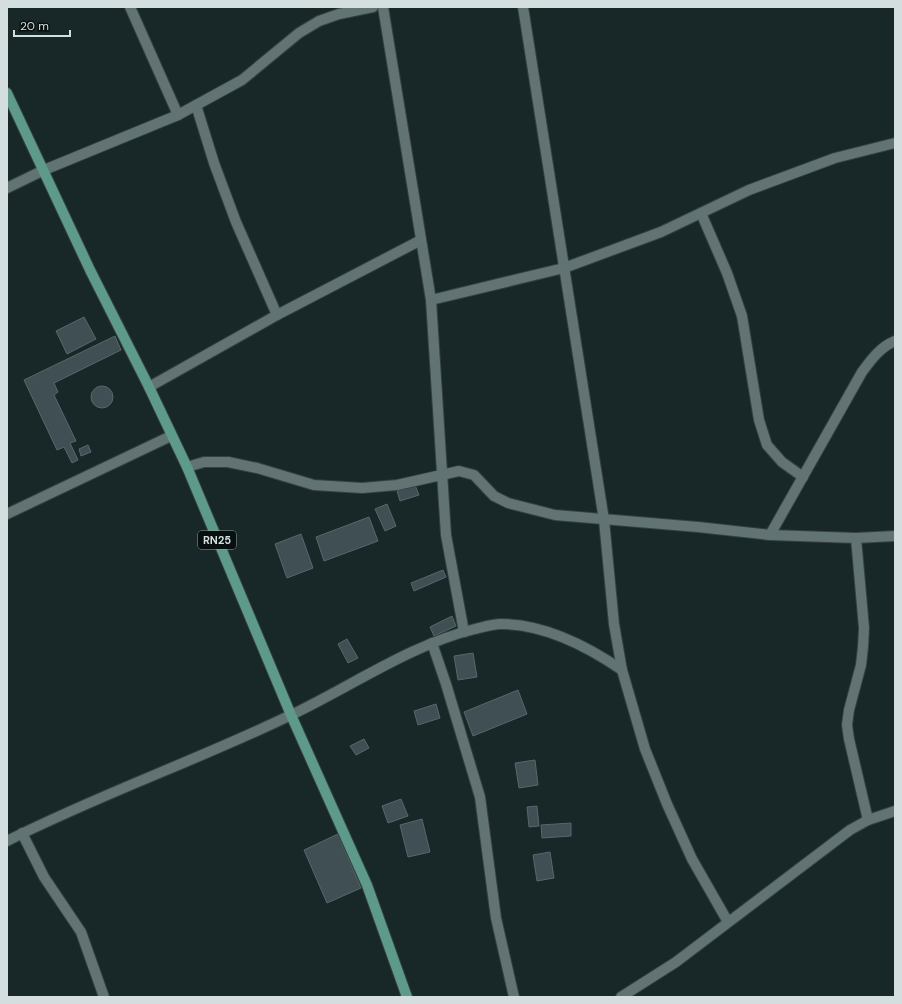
<svg xmlns="http://www.w3.org/2000/svg" width="902" height="1004" viewBox="0 0 902 1004" font-family="'DM Sans',sans-serif">
	<rect width="100%" height="100%" fill="#182727"/>
	<g fill="#3f4f53" stroke="#57676c">
		<polygon points="84,317 96,339 67,354 56,331"/>
		<polygon points="115,336 121,350 54,383 58,392 54,395 76,441 70,443 78,460 72,463 64,447 57,450 24,380"/>
		<circle cx="102" cy="397" r="11"/>
		<polygon points="88,445 91,452 81,456 79,449"/>
		<polygon points="415,485 419,495 400,501 397,491"/>
		<polygon points="387,504 396,526 385,531 375,509"/>
		<polygon points="369,517 378,541 324,561 316,537"/>
		<polygon points="301,534 313,568 287,578 275,544"/>
		<polygon points="443,570 446,577 414,591 411,583"/>
		<polygon points="452,616 456,626 434,636 430,627"/>
		<polygon points="347,639 358,658 348,663 338,644"/>
		<polygon points="473,653 477,677 458,680 454,656"/>
		<polygon points="518,690 527,714 473,736 464,712"/>
		<polygon points="436,704 440,718 418,725 414,711"/>
		<polygon points="364,739 369,748 356,755 350,746"/>
		<polygon points="535,760 538,785 519,788 515,763"/>
		<polygon points="401,799 408,816 388,823 382,806"/>
		<polygon points="537,806 539,826 529,827 527,807"/>
		<polygon points="422,819 430,852 408,857 400,825"/>
		<polygon points="571,823 571,836 542,838 541,825"/>
		<polygon points="338,834 361,888 327,903 304,850"/>
		<polygon points="550,852 554,878 537,881 533,855"/>
	</g>
	<g fill="none" stroke-linecap="round" stroke-linejoin="round">
		<defs>
			<g id="minor">
				<polyline points="130,7 178,115"/>
				<polyline points="383,7 431,300 446,535 464,632"/>
				<polyline points="523,7 604,520 614,624 622,670 645,749 667,804 692,859 728,922"/>
				<polyline points="196,105 214,163 236,222 277,315"/>
				<polyline points="7,188 44,170 178,115 242,80 299,33 319,21 339,14 373,7"/>
				<polyline points="701,213 727,273 742,316 759,420 767,445 782,462 803,477"/>
				<polyline points="431,300 564,268 661,232 749,190 835,158 895,143"/>
				<polyline points="149,387 277,315 421,240"/>
				<polyline points="187,467 204,462 228,462 257,468 314,485 362,488 397,485 459,471 474,475 494,496 508,503 555,515 698,527 770,535 856,538 895,536"/>
				<polyline points="7,514 171,436"/>
				<path d="M770,535L862,372C871,360 880,347 895,341"/>
				<polyline points="856,538 864,628 863,647 861,665 849,710 847,725 849,739 868,820"/>
				<polyline points="432,643 446,684 480,797 496,918 514,997"/>
				<polyline points="22,833 44,877 81,932 104,997"/>
				<path d="M7,841C100,794 198,760 291,715C350,687 412,644 475,629C483,627 493,624 501,624C545,624 587,646 622,670"/>
				<polyline points="621,997 676,962 850,830 868,820 895,811"/>
			</g>
			<polyline id="primary" points="7,93 90,270 149,387 187,467 291,715 367,885 407,997"/>
		</defs>
		<use href="#minor" stroke="#354141" stroke-width="12"/>
		<use href="#primary" stroke="#354141" stroke-width="12"/>
		<use href="#minor" stroke="#617372" stroke-width="10"/>
		<use href="#primary" stroke="#5e9a89" stroke-width="10"/>
	</g>
	<g text-anchor="middle" dominant-baseline="central" stroke-width="4" stroke-linejoin="round" paint-order="stroke">
		<rect fill="#080f0f" stroke="#98a0a0" stroke-width="1" x="198" y="531" width="38" height="18" rx="3"/>
		<g font-size="11" font-weight="bold" fill="#d5dede">
			<text x="217" y="540">RN25</text>
		</g>
	</g>
	<rect width="902" height="1004" fill="none" stroke="#d5dede" stroke-width="16"/>
	<path d="M14 30v6h56v-6" fill="none" stroke="#d5dede" stroke-width="2"/>
	<text x="20" y="30" font-size="12" fill="#d5dede" stroke="#080f0f" stroke-width="3" paint-order="stroke">20 m</text>
</svg>
